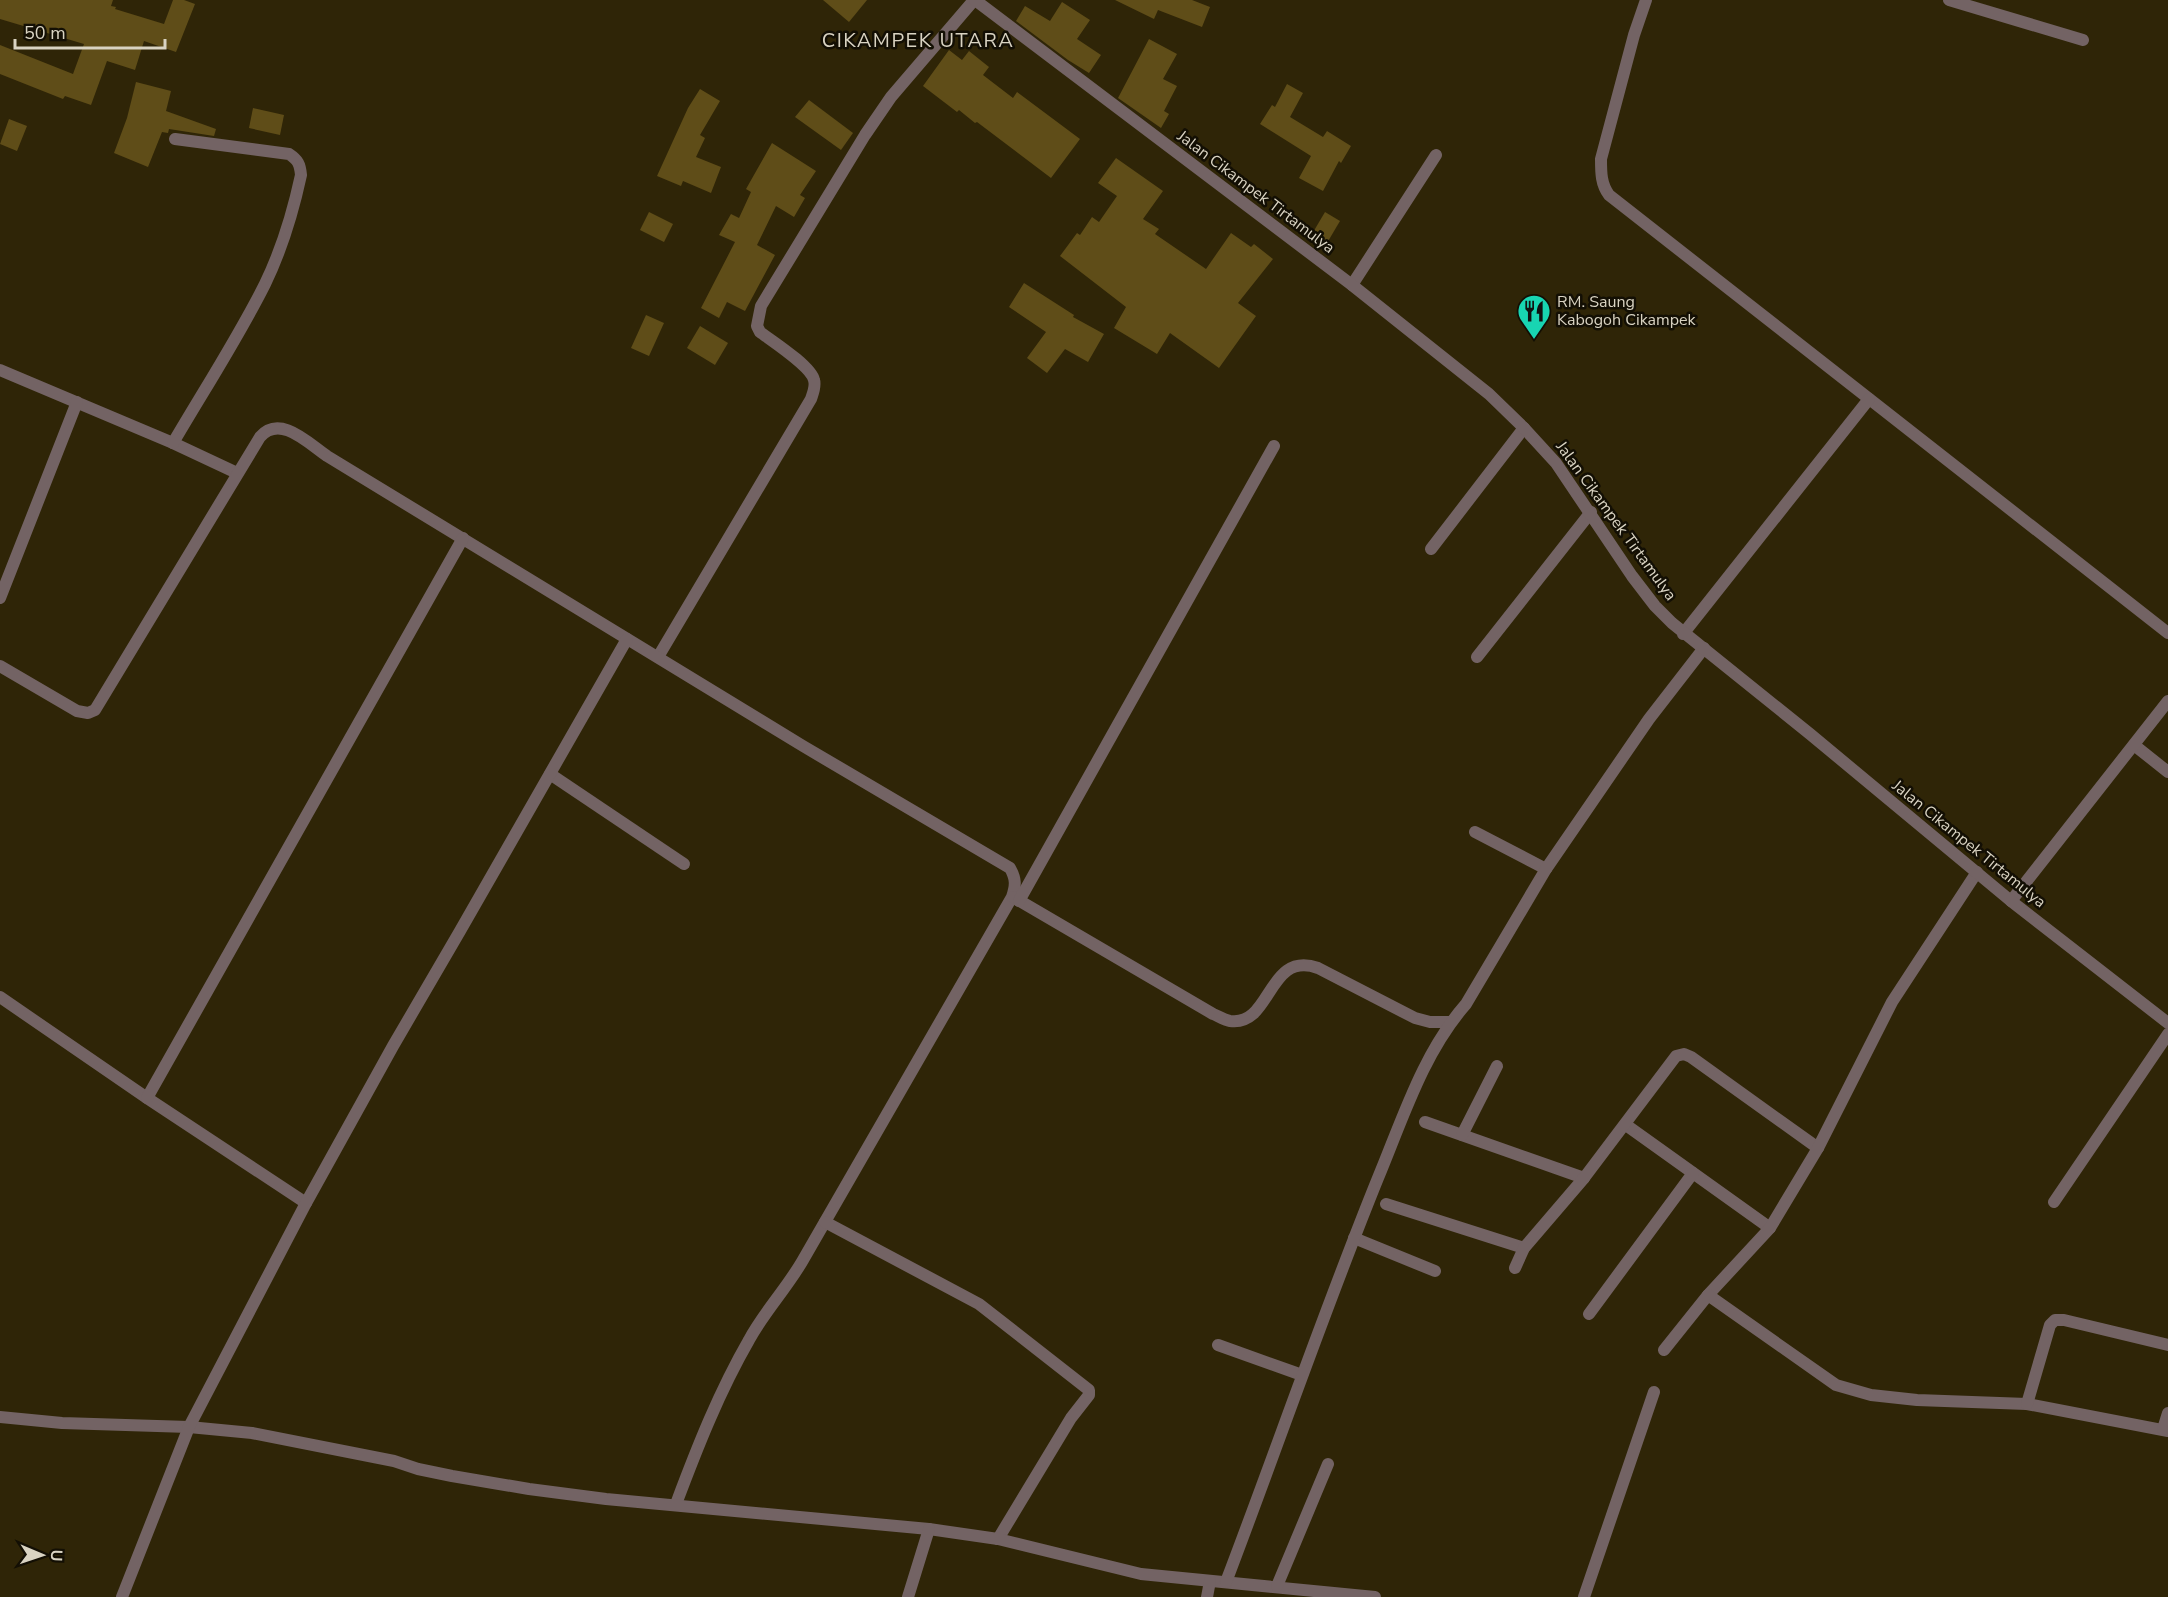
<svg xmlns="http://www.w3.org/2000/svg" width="2168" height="1597" viewBox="0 0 2168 1597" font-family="'Nunito Sans',sans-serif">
	<rect width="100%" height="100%" fill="#2f2507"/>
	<g fill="#5f4d18">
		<polygon points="0,0 113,0 111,6 116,7 115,9 164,24 173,0 184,0 195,4 176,52 144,41 135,70 107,61 91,105 65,96 63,99 0,74 0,45 73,74 84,44 0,19"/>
		<polygon points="823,0 867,0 849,22"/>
		<polygon points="1115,0 1192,0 1210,7 1202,27 1158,10 1154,19"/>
		<polygon points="1062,2 1090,20 1077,39 1101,55 1089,73 1068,60 1016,21 1025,6 1050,21"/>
		<polygon points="1149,39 1177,54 1163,79 1177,86 1164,111 1169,114 1161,128 1118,98"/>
		<polygon points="949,50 962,60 969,51 989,67 983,75 1013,98 1017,92 1080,139 1051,178 977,122 975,123 959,110 957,112 923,86"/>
		<polygon points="136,82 171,91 166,111 216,129 214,136 169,129 168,133 162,132 148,167 114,153 127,118"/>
		<polygon points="1287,84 1303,93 1290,117 1323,137 1327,131 1351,146 1341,163 1339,161 1323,191 1299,178 1311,156 1260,124 1272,105 1275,107"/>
		<polygon points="700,89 720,101 700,135 705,138 696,157 721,167 711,193 683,181 681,186 657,176 688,108"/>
		<polygon points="809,100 853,133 841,150 795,117"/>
		<polygon points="253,108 284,115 280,135 249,128"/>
		<polygon points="9,119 27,126 17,151 0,144"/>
		<polygon points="772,143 816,171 800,195 805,198 794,217 776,206 757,245 775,255 745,311 727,302 719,318 701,308 735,242 719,235 731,214 739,218 751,192 746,189"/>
		<polygon points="1116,158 1163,191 1143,219 1159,229 1155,234 1206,269 1231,233 1251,247 1254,244 1273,259 1238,303 1256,316 1219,368 1170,333 1157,354 1114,328 1126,307 1060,256 1077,233 1080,235 1092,217 1099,222 1117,196 1098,183"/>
		<polygon points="649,212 673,224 664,242 640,230"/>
		<polygon points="1325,212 1340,221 1327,243 1312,234"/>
		<polygon points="1024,283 1074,315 1073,317 1104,334 1088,362 1065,349 1047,373 1027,358 1046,332 1009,307"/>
		<polygon points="646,315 664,323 649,356 631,348"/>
		<polygon points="700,326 728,343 715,365 687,348"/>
	</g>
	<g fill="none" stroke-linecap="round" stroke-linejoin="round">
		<g stroke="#736364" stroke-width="12">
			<path d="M1646,0L1634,35L1601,159C1601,173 1601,184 1609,195L2168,633"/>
			<polyline points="1949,0 2083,40"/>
			<polyline points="1352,285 1436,155"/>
			<polyline points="0,370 173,443 237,473"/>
			<path d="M173,443C204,390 238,338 265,284C282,249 293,212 301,175C300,164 298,160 289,154L175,139"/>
			<polyline points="1431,549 1524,428"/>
			<polyline points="0,598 77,402"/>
			<polyline points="1683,634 1869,399"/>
			<path d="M658,657L811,399C813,393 816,386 814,380C811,366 772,341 760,332L757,326L761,306L865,135L891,97L974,0"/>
			<polyline points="1477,657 1591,512"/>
			<path d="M0,666L77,711L88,713L95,710L260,437C280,414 308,443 327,456L803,746L1010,868C1016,879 1016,885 1012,897L803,1260C787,1288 764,1312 749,1340C719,1392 697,1448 676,1504"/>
			<polyline points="2134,745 2168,772"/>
			<polyline points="550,774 684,864"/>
			<polyline points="1475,832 1546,869"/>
			<path d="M1013,897L1213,1014C1218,1016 1224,1020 1230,1021C1272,1027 1267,950 1318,968L1415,1018L1430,1022H1450"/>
			<polyline points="1019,901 1274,446"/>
			<polyline points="2011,901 2168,701"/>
			<polyline points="0,997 147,1098 306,1203"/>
			<polyline points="147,1098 463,538"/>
			<polyline points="1425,1122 1584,1178"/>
			<polyline points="1626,1125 1770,1228"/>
			<polyline points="1462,1135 1497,1066"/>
			<polyline points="2054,1202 2168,1034"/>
			<polyline points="1386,1204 1524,1248"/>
			<polyline points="825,1222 979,1304 1089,1390 1089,1395 1071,1418 998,1539"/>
			<polyline points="1354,1238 1435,1271"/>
			<polyline points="1515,1268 1524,1248 1584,1178 1676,1056 1684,1054 1691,1057 1818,1148"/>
			<polyline points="1708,1295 1770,1228 1818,1148 1892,1002 1977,872"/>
			<polyline points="1589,1314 1693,1173"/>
			<polyline points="1218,1345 1302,1375"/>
			<polyline points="1664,1350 1708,1295 1836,1385 1871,1395 1917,1400 2027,1404 2168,1431"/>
			<polyline points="2027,1404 2050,1325 2055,1320 2064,1320 2168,1345"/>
			<polyline points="0,1417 62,1423 189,1427 252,1433 394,1461 418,1469 452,1476 529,1489 606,1499 929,1529 998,1539 1141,1574 1375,1597"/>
			<polyline points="2163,1429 2168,1413"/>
			<path d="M1226,1582C1277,1448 1324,1311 1378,1178C1403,1118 1423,1053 1466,1004L1546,869L1649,719L1704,648"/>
			<polyline points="1277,1586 1328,1464"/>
			<polyline points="122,1597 189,1427 306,1203 393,1046 460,931 627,639"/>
			<polyline points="908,1597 929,1529"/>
			<polyline points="1207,1597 1210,1581"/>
			<polyline points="1584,1597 1654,1392"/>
		</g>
		<polyline stroke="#736364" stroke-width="12" points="975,0 1352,285 1489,394 1524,428 1556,463 1632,576 1655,606 1672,623 1810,734 2011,901 2168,1023"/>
	</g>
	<defs>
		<symbol id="restaurant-pin" viewBox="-11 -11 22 30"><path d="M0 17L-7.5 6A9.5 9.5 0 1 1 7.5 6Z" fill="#18d5b2" stroke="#130f04"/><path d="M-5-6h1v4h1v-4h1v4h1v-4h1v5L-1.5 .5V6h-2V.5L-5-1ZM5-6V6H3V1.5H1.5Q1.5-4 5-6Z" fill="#111"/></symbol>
	</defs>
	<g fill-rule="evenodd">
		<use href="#restaurant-pin" x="1515" y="292" width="38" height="52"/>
	</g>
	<g text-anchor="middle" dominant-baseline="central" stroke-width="5" stroke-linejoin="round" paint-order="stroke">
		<g font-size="16" fill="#d9d3c2" stroke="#130f04">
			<text transform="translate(1256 192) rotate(37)">Jalan Cikampek Tirtamulya</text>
			<text transform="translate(1616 521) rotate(54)">Jalan Cikampek Tirtamulya</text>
			<text transform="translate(1969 844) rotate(39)">Jalan Cikampek Tirtamulya</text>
		</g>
		<g font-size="16" fill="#d9d3c2" stroke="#130f04" text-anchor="start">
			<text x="1557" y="302">RM. Saung<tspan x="1557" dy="18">Kabogoh Cikampek</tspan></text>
		</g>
		<g font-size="20" letter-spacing="1.5" fill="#d9d3c2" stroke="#130f04">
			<text x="918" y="40">CIKAMPEK UTARA</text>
		</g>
	</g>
	<g transform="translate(42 1555) rotate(92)" stroke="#130f04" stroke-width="4.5" paint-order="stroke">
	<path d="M0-4.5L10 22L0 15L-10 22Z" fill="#d9d3c2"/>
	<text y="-9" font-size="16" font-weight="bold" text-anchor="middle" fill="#d9d3c2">U</text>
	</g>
	<path d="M15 39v9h150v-9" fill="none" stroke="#d9d3c2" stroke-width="3"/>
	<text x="24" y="39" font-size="18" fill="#d9d3c2" stroke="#130f04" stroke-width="4.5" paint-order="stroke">50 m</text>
</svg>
